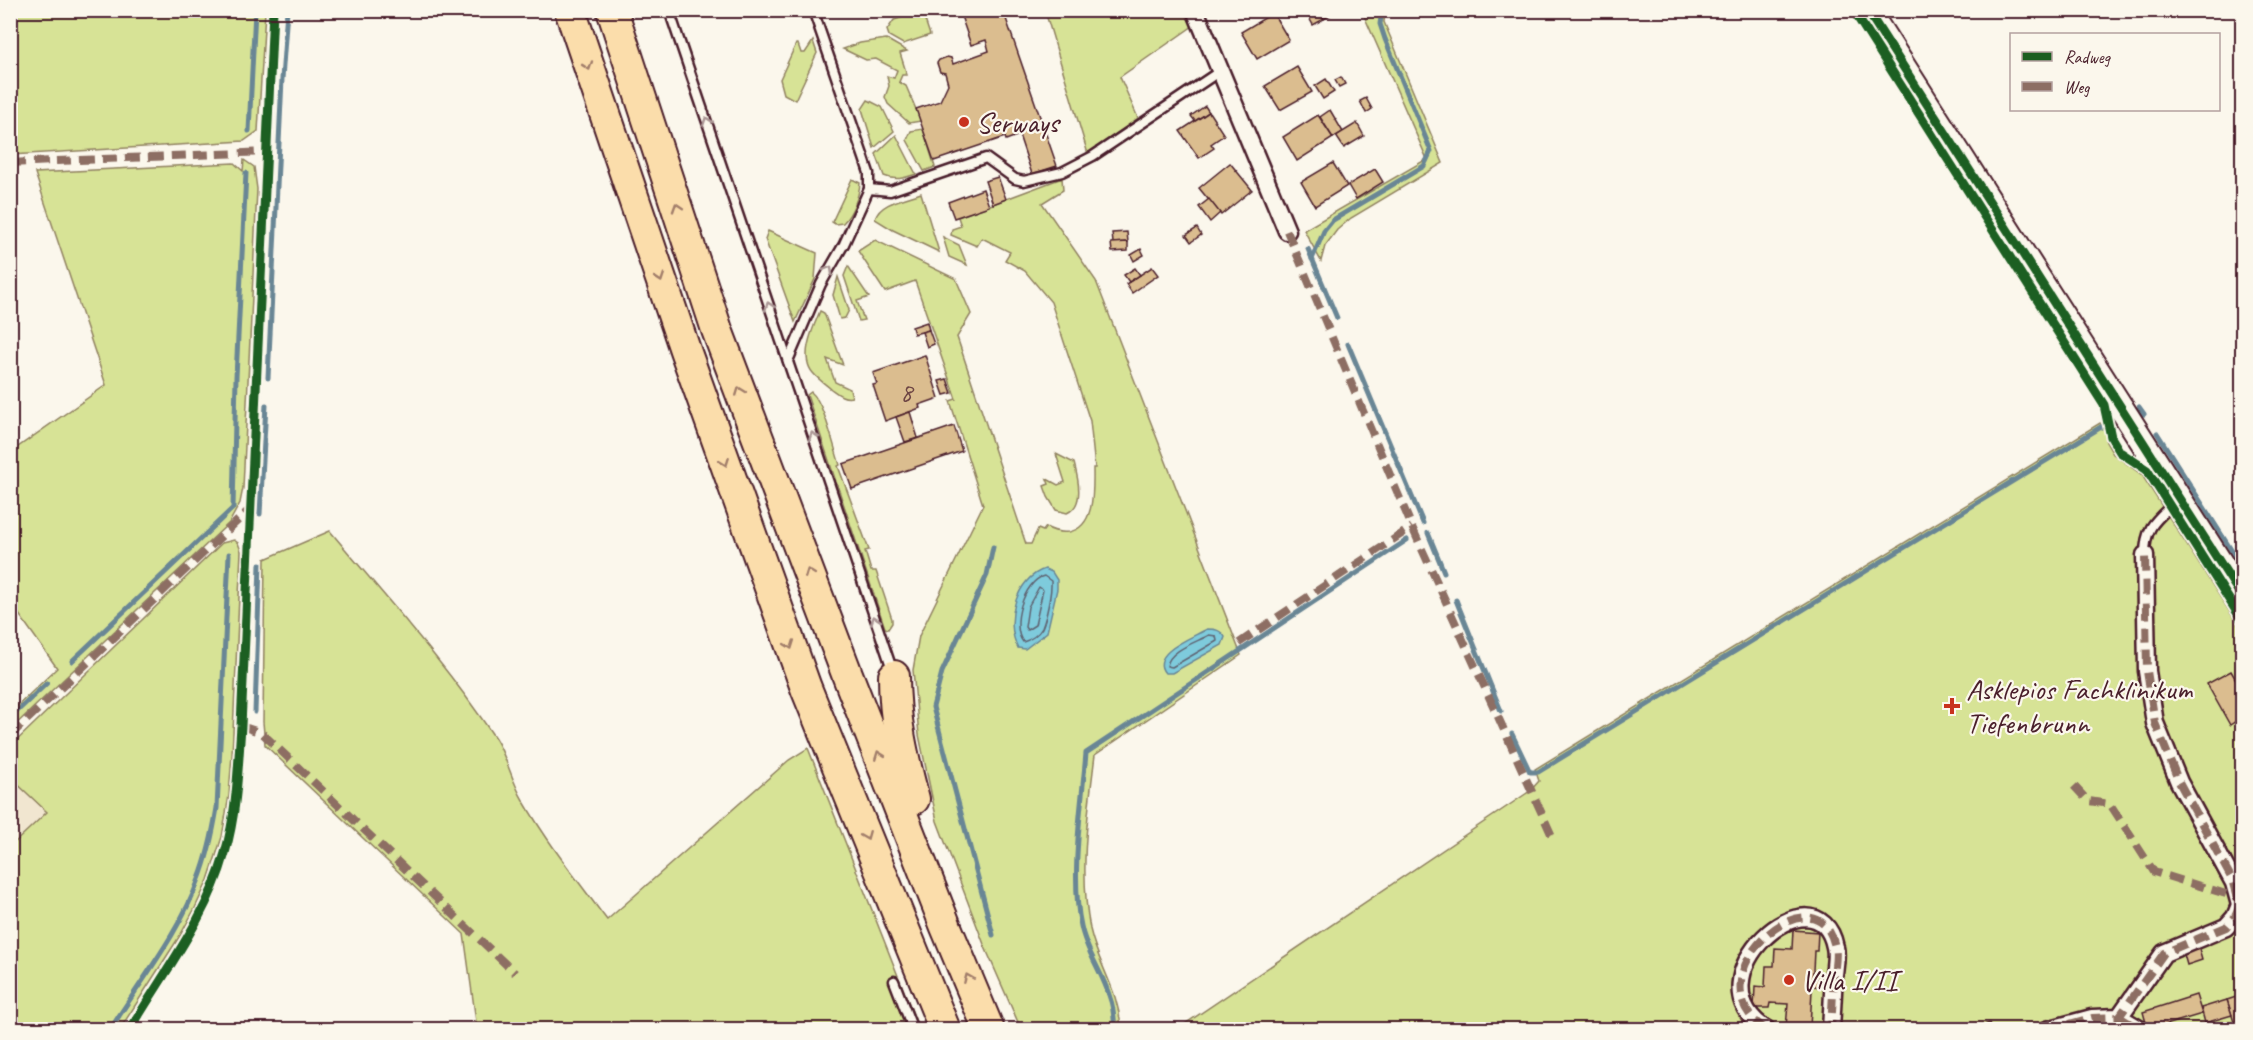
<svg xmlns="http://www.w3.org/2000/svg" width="2253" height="1040" viewBox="0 0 2253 1040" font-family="Caveat,sans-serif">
	<rect width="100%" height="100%" fill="#fbf7ec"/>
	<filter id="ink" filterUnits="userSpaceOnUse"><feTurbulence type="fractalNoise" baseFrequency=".0167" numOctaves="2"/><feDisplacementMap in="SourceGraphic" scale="12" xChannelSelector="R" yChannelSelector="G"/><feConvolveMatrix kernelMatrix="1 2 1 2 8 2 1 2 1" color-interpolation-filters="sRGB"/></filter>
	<g filter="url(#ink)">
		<polygon fill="#f1e6d0" points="11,778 47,812 11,846"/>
		<g fill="#d7e396" stroke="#908160" stroke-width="1.5">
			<polygon points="11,10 265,11 258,131 244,141 11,155"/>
			<polygon points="922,11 930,35 903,44 889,36 887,30 894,20"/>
			<polygon points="1045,11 1187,11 1193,26 1120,77 1138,118 1088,154"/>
			<polygon points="1362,11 1387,11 1385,12 1384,22 1443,163 1351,218 1337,230 1325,246 1321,261 1304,230 1427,159"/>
			<polygon points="886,39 907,51 900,53 907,75 902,75 899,82 906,86 921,121 909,123 888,104 885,97 889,86 887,76 894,78 897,70 876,59 866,60 843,49 860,43"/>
			<polygon points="813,41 817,53 795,100 784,94 780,79 796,44 798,44 801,53 805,53"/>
			<polygon points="868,100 882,107 894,131 874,148 862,109"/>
			<polygon points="923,129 935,167 924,171 907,140 911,131"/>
			<path d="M896,135L916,174C904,178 896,181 884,176L876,154Z"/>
			<polygon points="244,160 254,167 257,189 243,488 240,503 229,523 11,729 11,712 57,668 11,603 11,452 106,385 35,173 234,163 243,171"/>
			<path d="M1062,178L1063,190L1042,203L1096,281L1241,655L1095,755C1088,812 1079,871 1090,929C1098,965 1119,990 1121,1029H1021L985,947L937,821L919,735L913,670L919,636L983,505L950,401L956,399L915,281L885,292L858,251L875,240L956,279L971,314L957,337L1026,544H1031L1038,529L1043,531L1046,527C1054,532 1060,533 1069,532C1096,527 1093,488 1093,468H1095L1090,421L1051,302L1025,271L1005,260L1010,252L982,238L977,246L951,235L952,229L961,226L958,217Z"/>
			<path d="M852,179L860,183C859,197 852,214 843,223L835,224L832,222Z"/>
			<path d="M921,193L939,252L893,230L875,219C880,202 906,199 921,193Z"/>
			<polygon points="768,231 817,253 815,279 795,322 765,239"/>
			<polygon points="943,237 959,245 967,265 949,257"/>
			<polygon points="848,266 869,297 857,301 864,320 859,321 844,276"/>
			<polygon points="838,277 849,310 845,318 840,319 833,295"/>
			<path d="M820,311L824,313L843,365L827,359L835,382L850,389L852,397C844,399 838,394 831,389C825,384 818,379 813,373C799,357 813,328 820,311Z"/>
			<path d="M811,392C824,402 834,448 840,465L838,466L869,550L865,551L871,571H876L892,619V623L888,629L885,628L807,395Z"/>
			<polygon points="2100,423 2106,434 2106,442 2113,454 2142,475 2242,631 2242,1029 1176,1030 1530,791 1539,781 1535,769"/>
			<path d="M1056,454L1074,463C1078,478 1085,505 1067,513L1056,510L1048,497L1044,486L1049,484L1047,479L1058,485L1065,482Z"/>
			<path d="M330,531C386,598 446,664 495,738C507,757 511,780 523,800C547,842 578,881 607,920L789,760L808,748L919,1029H477L464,934L265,745L263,722L265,559Z"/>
			<polygon points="234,540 238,543 241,551 232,755 229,795 222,837 208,880 195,908 181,934 120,1029 21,1029 11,1016 10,871 15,866 11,861 11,846 47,812 11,778 11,746 222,543"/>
		</g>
		<g fill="#7ecbdc" stroke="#698695" stroke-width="1.5">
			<path d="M1045,569L1052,572L1057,580V589L1047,632L1025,649L1018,648C1004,622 1016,578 1045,569Z"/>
			<path d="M1207,629C1215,629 1221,630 1225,637L1222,645L1172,673H1165C1148,653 1194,637 1207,629Z"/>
		</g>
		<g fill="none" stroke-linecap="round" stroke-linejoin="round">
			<g stroke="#5f6472" stroke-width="1.5">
				<path d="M1044,576L1051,581C1052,592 1046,619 1042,628C1038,635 1029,640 1023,642C1010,626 1024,581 1044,576Z"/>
				<polygon points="1039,587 1043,590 1035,625 1027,630 1025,627 1028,607"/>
				<path d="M1209,635L1216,636L1217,641L1172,667L1167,666C1169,650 1197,642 1209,635Z"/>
			</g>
			<g stroke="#698695" stroke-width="5">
				<polyline points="249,131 255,10"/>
				<polyline points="1308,249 1337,318"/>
				<polyline points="1312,259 1324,231 1333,220 1424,166 1431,151 1385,39 1380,24 1382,10"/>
				<polyline points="1348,344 1423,523"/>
				<polyline points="268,378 282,79 287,10"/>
				<polyline points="2139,407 2144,414"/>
				<polyline points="2157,433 2242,567"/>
				<polyline points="260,514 266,405"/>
				<polyline points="1428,533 1444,572"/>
				<polyline points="1456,600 1501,711"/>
				<polyline points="72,661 233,508 236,377 246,173"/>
				<polyline points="255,712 260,564"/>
				<polyline points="10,718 47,683"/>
				<polyline points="1512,734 1530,772 1538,772 2101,427"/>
				<polyline points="993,935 933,707 942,672 987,575 993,547"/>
				<path d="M110,1030C140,982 180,932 199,879C208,856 213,832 217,808L229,554"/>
				<path d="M1115,1030C1114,1019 1114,1008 1110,998C1103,973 1086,952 1081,926C1070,876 1082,804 1086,753L1407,540"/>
			</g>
		</g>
		<g fill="#dbbd8f" stroke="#4a1f2b" stroke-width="1.5">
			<polygon points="959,10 1003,10 1057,166 1032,174 1019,135 1006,140 1005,137 934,161 916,109 940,101 948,84 945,73 940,72 937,63 939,60 947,57 951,58 953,64 989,51 986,40 971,45"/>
			<polygon points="1312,10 1320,10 1324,19 1313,25 1307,14"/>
			<polygon points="1320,10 1338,10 1324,19"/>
			<polygon points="1273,13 1289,40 1257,59 1241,32"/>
			<polygon points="1297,67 1312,92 1280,110 1265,86"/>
			<polygon points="1341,77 1345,84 1339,87 1335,80"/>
			<polygon points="1326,79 1334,92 1323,99 1315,86"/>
			<polygon points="1366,98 1372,109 1366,113 1360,101"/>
			<polygon points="1205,106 1209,112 1195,121 1191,116"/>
			<polygon points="1330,110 1343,132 1333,138 1320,117"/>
			<polygon points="1209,112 1224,135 1211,144 1214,148 1199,158 1180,131"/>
			<polygon points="1318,115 1333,138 1297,161 1283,137"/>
			<polygon points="1357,123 1364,136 1344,148 1336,136"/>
			<polygon points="1230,163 1252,190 1221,215 1199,188"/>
			<polygon points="1333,163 1347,186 1315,206 1301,182"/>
			<polygon points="1375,169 1383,182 1356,199 1348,185"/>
			<polygon points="998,177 1006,199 993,204 985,181"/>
			<polygon points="983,189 989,206 954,218 948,202"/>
			<polygon points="1209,199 1220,213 1210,222 1199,207"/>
			<polygon points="1197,228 1201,235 1191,242 1186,235"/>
			<polygon points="1127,232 1128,242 1113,243 1112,233"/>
			<polygon points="1128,242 1128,251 1112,252 1111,243"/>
			<polygon points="1141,249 1144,255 1134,261 1131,255"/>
			<polygon points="1152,267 1158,275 1132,293 1126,284"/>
			<polygon points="1135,268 1140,275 1129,282 1124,275"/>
			<polygon points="927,322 929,330 914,334 912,327"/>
			<polygon points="929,330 934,344 927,347 922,332"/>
			<polygon points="925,355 939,398 919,405 920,408 885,421 873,385 877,384 873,373"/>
			<polygon points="947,379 952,393 944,395 939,381"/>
			<polygon points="910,412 918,438 905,442 896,417"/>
			<polygon points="954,426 962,451 852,489 843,464"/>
			<polygon points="2231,671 2242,690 2242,717 2230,725 2207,684"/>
			<polygon points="1793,930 1818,932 1817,951 1814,951 1810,1028 1786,1027 1788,1004 1770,1003 1769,1008 1754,1008 1755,986 1765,987 1766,966 1774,966 1775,948 1792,949"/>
			<polygon points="2198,946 2202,960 2187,965 2183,951"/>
			<polygon points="1813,978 1825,978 1824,987 1812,986"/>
			<polygon points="2196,995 2202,1014 2148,1030 2143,1012"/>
			<polygon points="2242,995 2242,1030 2219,1030 2235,1025 2227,1000"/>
			<polygon points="2227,1000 2232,1015 2205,1023 2201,1008"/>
			<polygon points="1989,1023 1992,1030 1973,1030"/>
		</g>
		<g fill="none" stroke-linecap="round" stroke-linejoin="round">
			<defs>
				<g id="lane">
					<polyline points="669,10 893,672"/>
					<polyline points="869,189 890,191 986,158 1015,179 1024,181 1062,172 1093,156 1220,71"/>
					<polyline points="788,361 821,284 844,244 869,189 869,173 864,158 813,10"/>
					<path d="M2145,555C2145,525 2157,520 2177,500"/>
					<polyline points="894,981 913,1030"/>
				</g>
				<g id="street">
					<polyline points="1195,10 1287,231"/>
					<polyline points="2119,1017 2141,1030"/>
					<path d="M1767,1030C1685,979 1818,863 1835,947C1837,955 1835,966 1834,974C1833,993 1832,1011 1831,1030"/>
					<polyline points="2047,1030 2092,1018 2119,1017 2164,953 2226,927 2235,917 2240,905 2234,883 2179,782 2155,723 2147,671 2145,555"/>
				</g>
				<polyline id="secondary" points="1867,10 2242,597"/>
				<g id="highway">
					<polyline points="570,10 685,350 806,688 945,1030"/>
					<polyline points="612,10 717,330 847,674 946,927 989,1030"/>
					<path d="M894,676C894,720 903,757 914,799"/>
				</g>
			</defs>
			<use href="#lane" stroke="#4a1f2b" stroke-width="13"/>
			<use href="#street" stroke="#4a1f2b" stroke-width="21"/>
			<use href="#secondary" stroke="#4a1f2b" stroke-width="28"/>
			<use href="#highway" stroke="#4a1f2b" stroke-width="34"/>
			<use href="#lane" stroke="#fbf7ec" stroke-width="8"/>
			<use href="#street" stroke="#fbf7ec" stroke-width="16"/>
			<use href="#secondary" stroke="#fbf7ec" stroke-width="24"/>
			<use href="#highway" stroke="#fbddab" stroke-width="30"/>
			<g stroke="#8d6e63" stroke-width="8" stroke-dasharray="15 8" stroke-linecap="butt">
				<polyline points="10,163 266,152"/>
				<polyline points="1287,231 1412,527 1552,836"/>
				<polyline points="1239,643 1412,527"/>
				<polyline points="241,726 262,733 515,973"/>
				<polyline points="10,736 250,509"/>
				<polyline points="2074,786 2088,801 2110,804 2154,872 2239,898"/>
				<polyline points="2119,1017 2141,1030"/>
				<path d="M1767,1030C1685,979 1818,863 1835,947C1837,955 1835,966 1834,974C1833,993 1832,1011 1831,1030"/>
				<polyline points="2047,1030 2092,1018 2119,1017 2164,953 2226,927 2235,917 2240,905 2234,883 2179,782 2155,723 2147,671 2145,555"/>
			</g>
			<defs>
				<g id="cycleway">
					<polyline points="1853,10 2104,405 2111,437 2120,452 2147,470 2242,620"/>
					<polyline points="1867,10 2242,597"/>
					<path d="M130,1030C164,972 207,918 225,853C237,812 238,769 241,726L273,10"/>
				</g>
			</defs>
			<use href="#cycleway" stroke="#fbf7ec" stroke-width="13"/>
			<use href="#cycleway" stroke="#1b5e20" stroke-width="9"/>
		</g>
		<defs><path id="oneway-chevron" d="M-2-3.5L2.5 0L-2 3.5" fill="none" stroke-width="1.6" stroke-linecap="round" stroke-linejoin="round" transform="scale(1.5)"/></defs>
		<g stroke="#a27e6b">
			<use href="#oneway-chevron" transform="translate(588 66) rotate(71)"/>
			<use href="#oneway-chevron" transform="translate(677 207) rotate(-108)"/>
			<use href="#oneway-chevron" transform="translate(660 278) rotate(71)"/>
			<use href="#oneway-chevron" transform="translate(740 391) rotate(-111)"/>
			<use href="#oneway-chevron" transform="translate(725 462) rotate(70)"/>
			<use href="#oneway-chevron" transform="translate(809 573) rotate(-111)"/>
			<use href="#oneway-chevron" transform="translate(790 645) rotate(70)"/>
			<use href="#oneway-chevron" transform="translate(879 755) rotate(-111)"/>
			<use href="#oneway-chevron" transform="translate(866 836) rotate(68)"/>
			<use href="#oneway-chevron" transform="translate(968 978) rotate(-113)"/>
		</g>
		<g stroke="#ab9695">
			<use href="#oneway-chevron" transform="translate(707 121) rotate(-109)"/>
			<use href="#oneway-chevron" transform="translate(829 270) rotate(-60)"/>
			<use href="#oneway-chevron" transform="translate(769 306) rotate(-109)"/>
			<use href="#oneway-chevron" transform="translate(813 436) rotate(-109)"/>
			<use href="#oneway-chevron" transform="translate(875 620) rotate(-109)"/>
		</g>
	</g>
	<g fill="#c8321e" stroke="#fbf7ec" stroke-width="2">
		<circle cx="964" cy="122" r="6"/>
		<path d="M1949 697h6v6h6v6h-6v6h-6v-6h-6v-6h6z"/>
		<circle cx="1789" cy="980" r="6"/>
	</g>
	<g text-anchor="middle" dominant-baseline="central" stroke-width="4.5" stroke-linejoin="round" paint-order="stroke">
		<g font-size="27" fill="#6e4644">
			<text x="906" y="392">8</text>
		</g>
		<g font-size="30" fill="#4a1f2b" stroke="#fbf7ec" text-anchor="start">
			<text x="976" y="122">Serways</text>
			<text x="1966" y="689">Asklepios Fachklinikum<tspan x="1966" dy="34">Tiefenbrunn</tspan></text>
			<text x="1801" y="980">Villa I/II</text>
		</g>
	</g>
	<rect width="2253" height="1040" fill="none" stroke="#fbf7ec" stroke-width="36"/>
	<rect x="18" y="18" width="2217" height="1004" fill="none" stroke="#4a1f2b" stroke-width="2" filter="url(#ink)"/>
	<rect x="2010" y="33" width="210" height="78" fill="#fbf7ec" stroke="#b4a19f" stroke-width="1.5"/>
	<rect x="2022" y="52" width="30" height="9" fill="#1b5e20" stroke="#b4a19f" stroke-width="1.5"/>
	<text x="2064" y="63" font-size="18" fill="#4a1f2b">Radweg</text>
	<rect x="2022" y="82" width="30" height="9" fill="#8d6e63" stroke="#b4a19f" stroke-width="1.5"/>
	<text x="2064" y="93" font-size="18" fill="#4a1f2b">Weg</text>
</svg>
